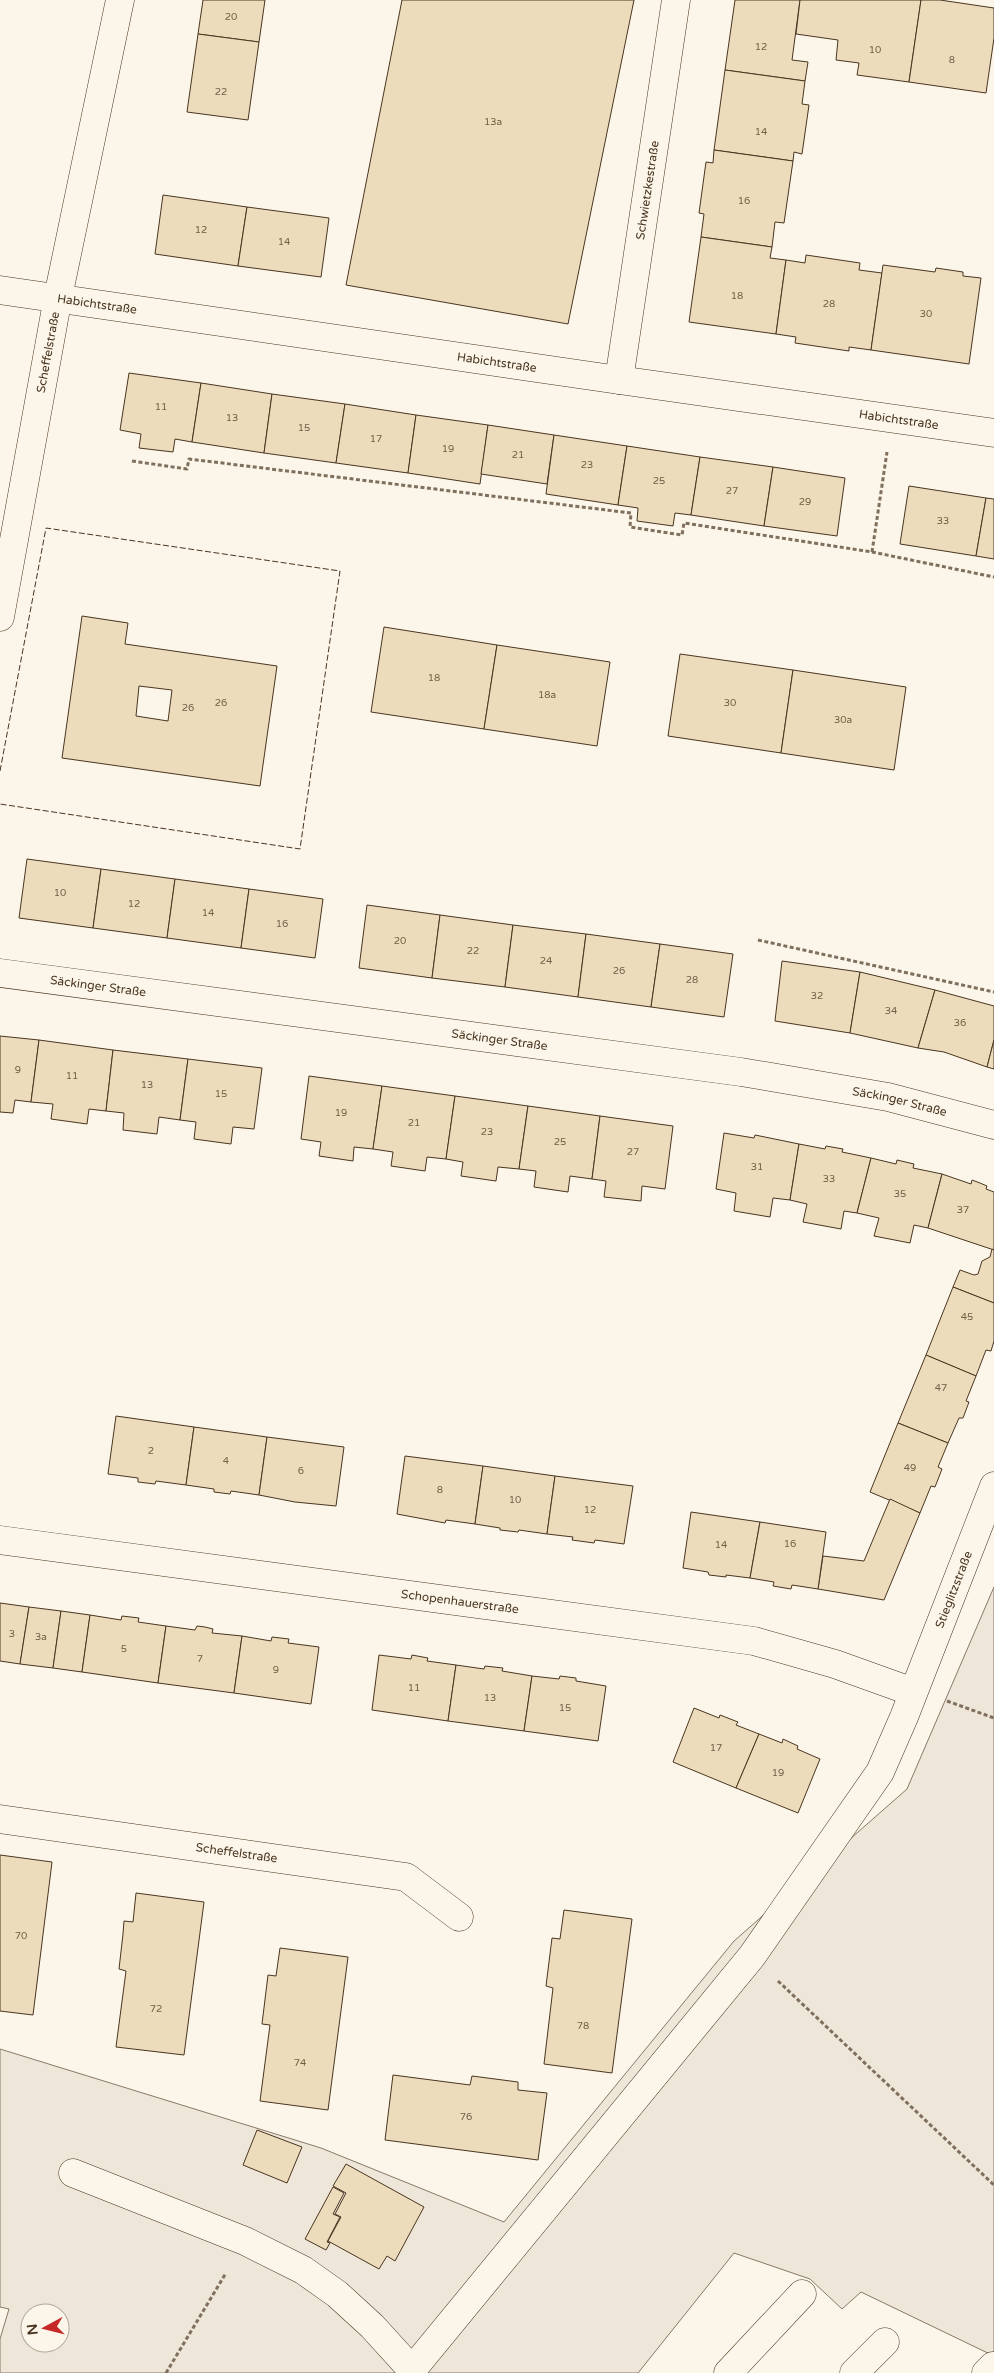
<svg xmlns="http://www.w3.org/2000/svg" width="994" height="2373" viewBox="0 0 994 2373" font-family="'Varela Round',sans-serif">
	<rect width="100%" height="100%" fill="#fbf6e9"/>
	<path fill="#ede6d9" stroke="#887966" fill-rule="evenodd" d="M994,1587V2356L861,2292L842,2309L810,2279L734,2253L638,2373H0V2339L9,2309L0,2307V2049L321,2148L504,2222L734,1941L907,1789ZM30,2313H60V2343H30Z"/>
	<g fill="#ecdcbc" stroke="#4a3520" fill-rule="evenodd">
		<polygon points="203,0 265,0 259,42 198,34"/>
		<polygon points="402,0 634,0 568,324 346,285"/>
		<polygon points="735,0 800,0 792,60 808,62 805,81 725,70"/>
		<polygon points="800,0 921,0 909,82 857,75 859,63 836,60 838,40 796,34"/>
		<polygon points="921,0 940,0 994,8 994,38 986,93 909,82"/>
		<polygon points="198,34 259,42 248,120 187,112"/>
		<polygon points="725,70 805,81 802,104 809,105 802,154 794,152 793,161 714,150"/>
		<polygon points="714,150 793,161 784,223 775,222 772,247 701,237 704,214 699,213 706,162 713,163"/>
		<polygon points="163,195 247,207 238,266 155,254"/>
		<polygon points="247,207 329,218 321,277 238,266"/>
		<polygon points="701,237 772,247 770,258 786,260 776,334 689,322"/>
		<polygon points="806,255 860,263 859,270 882,273 871,350 849,347 849,351 795,343 796,337 776,334 786,260 805,263"/>
		<polygon points="883,265 935,272 936,268 963,272 963,276 981,278 969,364 871,350"/>
		<polygon points="129,373 201,383 192,442 175,439 173,452 139,448 141,434 120,430"/>
		<polygon points="201,383 272,394 264,453 192,442"/>
		<polygon points="272,394 345,404 336,463 264,453"/>
		<polygon points="345,404 416,415 408,473 336,463"/>
		<polygon points="416,415 488,425 480,484 408,473"/>
		<polygon points="488,425 554,435 547,484 481,474"/>
		<polygon points="554,435 627,446 618,505 546,494"/>
		<polygon points="627,446 700,457 691,515 675,513 673,526 637,521 638,508 618,505"/>
		<polygon points="700,457 773,467 764,526 691,515"/>
		<polygon points="773,467 845,478 837,536 764,526"/>
		<polygon points="909,486 986,498 976,556 900,544"/>
		<polygon points="986,498 994,499 994,559 976,556"/>
		<path d="M82,616L128,623L125,644L277,666L260,786L62,758ZM139,686L172,690L168,721L136,716Z"/>
		<polygon points="384,627 497,645 484,729 371,712"/>
		<polygon points="497,645 610,662 597,746 484,729"/>
		<polygon points="680,654 793,670 781,753 668,736"/>
		<polygon points="793,670 906,687 894,770 781,753"/>
		<polygon points="27,859 101,869 93,928 19,918"/>
		<polygon points="101,869 175,879 167,938 93,928"/>
		<polygon points="175,879 249,889 241,948 167,938"/>
		<polygon points="249,889 323,899 315,958 241,948"/>
		<polygon points="367,905 440,915 432,978 359,968"/>
		<polygon points="440,915 513,925 505,987 432,978"/>
		<polygon points="513,925 586,934 578,997 505,987"/>
		<polygon points="586,934 660,944 651,1007 578,997"/>
		<polygon points="660,944 733,954 724,1017 651,1007"/>
		<polygon points="782,961 860,972 850,1033 775,1021"/>
		<polygon points="860,972 935,990 918,1048 850,1033"/>
		<polygon points="935,990 994,1006 994,1040 987,1067 944,1052 918,1048"/>
		<polygon points="0,1036 39,1040 31,1102 15,1100 13,1113 0,1112"/>
		<polygon points="39,1040 113,1050 106,1111 89,1109 87,1124 51,1119 53,1104 31,1102"/>
		<polygon points="994,1040 994,1069 987,1067"/>
		<polygon points="113,1050 188,1059 180,1120 159,1117 157,1134 123,1130 124,1113 106,1111"/>
		<polygon points="188,1059 262,1068 254,1129 233,1127 231,1144 194,1139 196,1122 180,1120"/>
		<polygon points="309,1076 382,1086 373,1149 354,1147 353,1161 319,1156 321,1142 301,1139"/>
		<polygon points="382,1086 455,1096 446,1159 427,1157 425,1171 391,1166 393,1152 373,1149"/>
		<polygon points="455,1096 528,1106 519,1169 498,1167 496,1181 461,1176 463,1162 446,1159"/>
		<polygon points="528,1106 600,1116 592,1179 570,1176 568,1192 534,1187 536,1171 519,1169"/>
		<polygon points="600,1116 673,1126 665,1189 642,1186 641,1201 604,1197 606,1181 592,1179"/>
		<polygon points="724,1133 754,1138 755,1135 799,1144 790,1200 773,1198 770,1217 734,1211 736,1193 716,1189"/>
		<polygon points="799,1144 825,1149 826,1146 843,1149 842,1152 871,1158 857,1213 844,1211 841,1229 803,1222 807,1204 790,1200"/>
		<polygon points="871,1158 896,1164 897,1160 914,1164 913,1168 942,1174 928,1228 914,1225 910,1243 874,1236 879,1218 857,1213"/>
		<polygon points="942,1174 971,1184 972,1180 980,1183 987,1186 986,1189 994,1192 994,1250 928,1228"/>
		<polygon points="992,1249 994,1250 994,1303 953,1287 960,1270 974,1275 978,1274 982,1261 990,1257"/>
		<polygon points="953,1287 994,1303 994,1341 991,1351 986,1350 976,1376 926,1355"/>
		<polygon points="926,1355 976,1376 966,1401 969,1402 963,1418 959,1418 948,1443 898,1423"/>
		<polygon points="116,1416 194,1427 186,1485 156,1481 155,1484 138,1482 138,1478 108,1474"/>
		<polygon points="898,1423 948,1443 938,1467 942,1469 935,1487 931,1486 920,1513 870,1492"/>
		<polygon points="194,1427 267,1437 259,1495 231,1491 230,1494 214,1492 214,1489 186,1485"/>
		<polygon points="267,1437 344,1447 336,1506 295,1502 259,1495"/>
		<polygon points="405,1456 483,1466 475,1524 446,1520 445,1523 397,1514"/>
		<polygon points="483,1466 555,1476 547,1534 519,1530 518,1532 500,1530 500,1528 475,1524"/>
		<polygon points="555,1476 633,1486 624,1544 595,1540 594,1543 572,1540 573,1537 547,1534"/>
		<polygon points="890,1499 920,1513 884,1600 818,1589 823,1556 864,1561"/>
		<polygon points="691,1512 760,1522 750,1578 726,1575 726,1577 709,1575 708,1572 683,1568"/>
		<polygon points="760,1522 826,1532 818,1589 792,1585 791,1589 773,1586 774,1582 750,1578"/>
		<polygon points="0,1603 29,1607 20,1664 0,1661"/>
		<polygon points="29,1607 61,1611 53,1668 20,1664"/>
		<polygon points="61,1611 90,1615 82,1672 53,1668"/>
		<polygon points="90,1615 121,1620 122,1616 139,1618 138,1622 166,1626 158,1683 82,1672"/>
		<polygon points="166,1626 195,1630 197,1626 205,1627 213,1629 212,1633 242,1636 234,1693 158,1683"/>
		<polygon points="242,1636 271,1641 272,1637 289,1639 288,1643 319,1647 311,1704 234,1693"/>
		<polygon points="379,1655 411,1659 412,1655 428,1658 427,1661 456,1665 448,1721 372,1710"/>
		<polygon points="456,1665 484,1669 485,1666 503,1668 502,1671 532,1676 524,1731 448,1721"/>
		<polygon points="532,1676 559,1679 560,1676 576,1678 576,1681 606,1686 598,1741 524,1731"/>
		<polygon points="694,1708 719,1718 720,1715 738,1722 736,1725 759,1734 736,1788 673,1762"/>
		<polygon points="759,1734 782,1743 783,1739 798,1746 797,1749 820,1759 798,1813 736,1788"/>
		<polygon points="0,1855 52,1862 33,2015 0,2011"/>
		<polygon points="136,1893 204,1902 184,2055 116,2047 126,1971 119,1969 123,1934 124,1921 133,1922"/>
		<polygon points="564,1910 632,1919 612,2073 544,2064 553,1988 546,1986 552,1938 560,1939"/>
		<polygon points="280,1948 348,1957 328,2110 260,2101 270,2025 262,2024 268,1975 276,1976"/>
		<polygon points="393,2075 470,2085 472,2076 518,2082 518,2090 547,2093 538,2160 385,2140"/>
		<polygon points="257,2130 302,2147 287,2183 243,2165"/>
		<polygon points="346,2164 424,2207 395,2261 387,2256 379,2269 328,2241 341,2217 335,2214 346,2193 333,2186"/>
		<polygon points="333,2187 344,2193 333,2214 340,2217 327,2242 330,2243 326,2250 305,2239"/>
	</g>
	<g fill="none" stroke-linecap="round" stroke-linejoin="round">
		<defs>
			<g id="minor">
				<path id="s1" d="M0,290L619,380L994,433"/>
				<path id="s2" d="M619,380L676,0"/>
				<path id="s3" d="M0,617L58,297L120,0"/>
				<path id="s4" d="M0,973L741,1072L888,1097L994,1125"/>
				<path id="s5" d="M0,1540L754,1641L835,1664L913,1692"/>
				<path id="s6" d="M0,1819L406,1877L459,1917"/>
				<path id="s7" d="M73,2173L245,2241L303,2270L337,2294L372,2326L412,2370L752,1956L880,1772L904,1717L994,1486"/>
				<polyline points="728,2373 802,2294"/>
				<polyline points="854,2373 885,2342"/>
				<polyline points="986,2373 993,2366"/>
			</g>
		</defs>
		<use href="#minor" stroke="#4a3520" stroke-width="29"/>
		<g stroke="#7f6f5c" stroke-width="3" stroke-dasharray="4 2.5" stroke-linecap="butt">
			<polyline points="132,461 187,469 189,459 631,513 630,527 682,535 684,523 872,552 994,577"/>
			<polyline points="872,552 887,452"/>
			<polyline points="758,940 994,992"/>
			<polyline points="947,1701 994,1718"/>
			<polyline points="778,1981 994,2185"/>
			<polyline points="166,2373 226,2273"/>
		</g>
		<use href="#minor" stroke="#fbf6e9" stroke-width="28"/>
		<polyline stroke="#4a3520" stroke-width="1" stroke-dasharray="6 2.5" stroke-linecap="butt" points="0,771 46,528 340,571 300,849 0,804"/>
	</g>
	<g text-anchor="middle" dominant-baseline="central" stroke-width="4" stroke-linejoin="round" paint-order="stroke">
		<g font-size="10" fill="#725f47">
			<text x="231" y="17">20</text>
			<text x="761" y="47">12</text>
			<text x="875" y="50">10</text>
			<text x="952" y="60">8</text>
			<text x="221" y="92">22</text>
			<text x="493" y="122">13a</text>
			<text x="761" y="132">14</text>
			<text x="744" y="201">16</text>
			<text x="201" y="230">12</text>
			<text x="284" y="242">14</text>
			<text x="737" y="296">18</text>
			<text x="829" y="304">28</text>
			<text x="926" y="314">30</text>
			<text x="161" y="407">11</text>
			<text x="232" y="418">13</text>
			<text x="304" y="428">15</text>
			<text x="376" y="439">17</text>
			<text x="448" y="449">19</text>
			<text x="518" y="455">21</text>
			<text x="587" y="465">23</text>
			<text x="659" y="481">25</text>
			<text x="732" y="491">27</text>
			<text x="805" y="502">29</text>
			<text x="943" y="521">33</text>
			<text x="434" y="678">18</text>
			<text x="547" y="695">18a</text>
			<text x="221" y="703">26</text>
			<text x="730" y="703">30</text>
			<text x="188" y="708">26</text>
			<text x="843" y="720">30a</text>
			<text x="60" y="893">10</text>
			<text x="134" y="904">12</text>
			<text x="208" y="913">14</text>
			<text x="282" y="924">16</text>
			<text x="400" y="941">20</text>
			<text x="473" y="951">22</text>
			<text x="546" y="961">24</text>
			<text x="619" y="971">26</text>
			<text x="692" y="980">28</text>
			<text x="817" y="996">32</text>
			<text x="891" y="1011">34</text>
			<text x="960" y="1023">36</text>
			<text x="18" y="1070">9</text>
			<text x="72" y="1076">11</text>
			<text x="147" y="1085">13</text>
			<text x="221" y="1094">15</text>
			<text x="341" y="1113">19</text>
			<text x="414" y="1123">21</text>
			<text x="487" y="1132">23</text>
			<text x="560" y="1142">25</text>
			<text x="633" y="1152">27</text>
			<text x="757" y="1167">31</text>
			<text x="829" y="1179">33</text>
			<text x="900" y="1194">35</text>
			<text x="963" y="1210">37</text>
			<text x="967" y="1317">45</text>
			<text x="941" y="1388">47</text>
			<text x="151" y="1451">2</text>
			<text x="226" y="1461">4</text>
			<text x="910" y="1468">49</text>
			<text x="301" y="1471">6</text>
			<text x="440" y="1490">8</text>
			<text x="515" y="1500">10</text>
			<text x="590" y="1510">12</text>
			<text x="790" y="1544">16</text>
			<text x="721" y="1545">14</text>
			<text x="12" y="1634">3</text>
			<text x="41" y="1637">3a</text>
			<text x="124" y="1649">5</text>
			<text x="200" y="1659">7</text>
			<text x="276" y="1670">9</text>
			<text x="414" y="1688">11</text>
			<text x="490" y="1698">13</text>
			<text x="565" y="1708">15</text>
			<text x="716" y="1748">17</text>
			<text x="778" y="1773">19</text>
			<text x="21" y="1936">70</text>
			<text x="156" y="2009">72</text>
			<text x="583" y="2026">78</text>
			<text x="300" y="2063">74</text>
			<text x="466" y="2117">76</text>
		</g>
		<g font-size="12" fill="#4a3520" stroke="#fbf6e9">
			<text stroke="none"><textPath href="#s2" startOffset="192">Schwietzkestraße</textPath></text>
			<text stroke="none"><textPath href="#s1" startOffset="98">Habichtstraße</textPath></text>
			<text stroke="none"><textPath href="#s3" startOffset="269">Scheffelstraße</textPath></text>
			<text stroke="none"><textPath href="#s1" startOffset="502">Habichtstraße</textPath></text>
			<text stroke="none"><textPath href="#s1" startOffset="908">Habichtstraße</textPath></text>
			<text stroke="none"><textPath href="#s4" startOffset="99">Säckinger Straße</textPath></text>
			<text stroke="none"><textPath href="#s4" startOffset="504">Säckinger Straße</textPath></text>
			<text stroke="none"><textPath href="#s4" startOffset="909">Säckinger Straße</textPath></text>
			<text stroke="none"><textPath href="#s7" startOffset="1355">Stieglitzstraße</textPath></text>
			<text stroke="none"><textPath href="#s5" startOffset="464">Schopenhauerstraße</textPath></text>
			<text stroke="none"><textPath href="#s6" startOffset="239">Scheffelstraße</textPath></text>
		</g>
	</g>
	<g transform="translate(45 2328) rotate(263)"><circle r="24" fill="#fbf6e9" stroke="#b4a999"/>
	<path d="M0-4L9 19L0 12L-9 19Z" fill="#c62828"/>
	<text y="-8" font-size="14" font-weight="bold" text-anchor="middle" fill="#4a3520">N</text>
	</g>
</svg>
